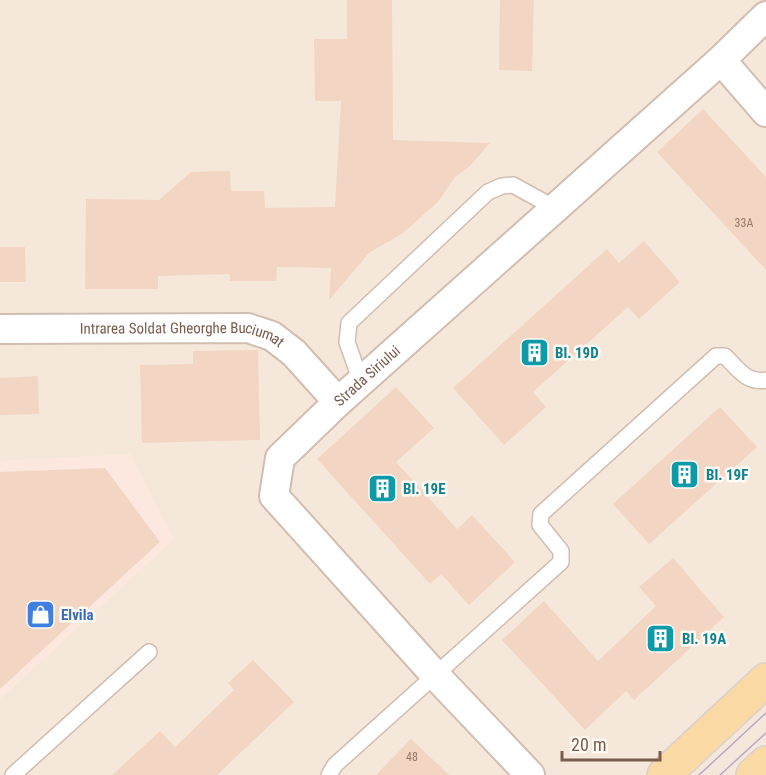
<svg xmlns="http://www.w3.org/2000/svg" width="766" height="775" viewBox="0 0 766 775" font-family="'Roboto Condensed',sans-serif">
	<rect width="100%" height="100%" fill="#fdf6ec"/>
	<rect fill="#f5e8da" x="0" y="0" width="766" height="775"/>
	<polygon fill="#fde8e0" points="130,454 174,539 0,699 0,461"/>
	<g fill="#f3d5c3">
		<polygon points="347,0 392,0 393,140 490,143 470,166 455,177 438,202 403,233 369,253 329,300 331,268 277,267 276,281 230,281 230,274 158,276 158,289 85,289 86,199 159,200 191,172 230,171 231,191 264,191 265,208 335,207 341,101 315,101 314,39 347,39"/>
		<polygon points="500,0 534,0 532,71 499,70"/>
		<polygon points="703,109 766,177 766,270 657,152"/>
		<polygon points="644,241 680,282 639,319 628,307 533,392 546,407 504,445 453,388 607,249 619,263"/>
		<polygon points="0,247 25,247 26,282 0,282"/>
		<polygon points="258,350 260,440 142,443 140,365 193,364 193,351"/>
		<polygon points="38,376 39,414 0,415 0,378"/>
		<polygon points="396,387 434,428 396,462 457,529 472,515 515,562 469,605 441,574 430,584 317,459"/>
		<polygon points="720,407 757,447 649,544 613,504"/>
		<polygon points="105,468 160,542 0,689 0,472"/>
		<polygon points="673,558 724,617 634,700 626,691 585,730 502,640 544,601 598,661 656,606 639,587"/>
		<polygon points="253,660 294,702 217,775 112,775 160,731 175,747 234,690 228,683"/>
		<polygon points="411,739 449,775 376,775"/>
	</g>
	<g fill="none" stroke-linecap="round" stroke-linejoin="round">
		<defs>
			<g id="service">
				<polyline points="361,382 347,342 349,323 488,192 502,186 513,185 555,208"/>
				<polyline points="13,775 149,652"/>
				<path d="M329,775L335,765L561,562V551L540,525L541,514L716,356H725C737,368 747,384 766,380"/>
			</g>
			<g id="minor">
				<polyline points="721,60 766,112"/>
				<path id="s1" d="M0,329L248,328L272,336L294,353L338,402"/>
				<path id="s2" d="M530,775L436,676L274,496L280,458L338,402L721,60L766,16"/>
			</g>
			<g id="primary">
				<polyline points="664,775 766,680"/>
				<polyline points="753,775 766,763"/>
			</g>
		</defs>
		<use href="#service" stroke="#d1beb0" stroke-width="18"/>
		<use href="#minor" stroke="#d1beb0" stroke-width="32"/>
		<use href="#primary" stroke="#dad1cd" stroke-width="36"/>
		<use href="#service" stroke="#fff" stroke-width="15"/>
		<use href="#minor" stroke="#fff" stroke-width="28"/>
		<use href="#primary" stroke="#fbd9a5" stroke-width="33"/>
		<g stroke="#b9a8c9" stroke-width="1.5">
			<polyline points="699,775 766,713"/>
			<polyline points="720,775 766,733"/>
		</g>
	</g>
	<defs>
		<symbol id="building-square" viewBox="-11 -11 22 22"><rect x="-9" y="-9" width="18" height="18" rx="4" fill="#0f9aa8" stroke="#fffaf3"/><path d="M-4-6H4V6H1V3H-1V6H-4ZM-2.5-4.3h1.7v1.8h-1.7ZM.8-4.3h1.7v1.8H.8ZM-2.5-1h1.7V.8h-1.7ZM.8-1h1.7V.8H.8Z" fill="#fff"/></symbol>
		<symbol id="shop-square" viewBox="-11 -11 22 22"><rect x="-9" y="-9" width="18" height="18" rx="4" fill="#3f7fe0" stroke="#fffaf3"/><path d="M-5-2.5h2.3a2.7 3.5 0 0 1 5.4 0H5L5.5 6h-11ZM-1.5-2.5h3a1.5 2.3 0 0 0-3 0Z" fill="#fff"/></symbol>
	</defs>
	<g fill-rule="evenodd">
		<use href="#building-square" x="518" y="336" width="33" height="33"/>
		<use href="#building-square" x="668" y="458" width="33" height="33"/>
		<use href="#building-square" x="366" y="472" width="33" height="33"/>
		<use href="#shop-square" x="24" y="598" width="33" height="33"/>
		<use href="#building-square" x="644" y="622" width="33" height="33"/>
	</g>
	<g text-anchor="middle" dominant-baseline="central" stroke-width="5" stroke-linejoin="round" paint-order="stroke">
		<g font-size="12" fill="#987a6a">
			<text x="744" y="223">33A</text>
			<text x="412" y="757">48</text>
		</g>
		<g font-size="15" fill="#7a5c4d" stroke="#fffaf3">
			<text stroke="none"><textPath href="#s1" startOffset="183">Intrarea Soldat Gheorghe Buciumat</textPath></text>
			<text stroke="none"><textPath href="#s2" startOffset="537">Strada Siriului</textPath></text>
		</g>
		<g font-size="15" font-weight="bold" fill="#0d838f" stroke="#fffaf3" text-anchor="start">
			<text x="555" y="353">Bl. 19D</text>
			<text x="706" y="475">Bl. 19F</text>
			<text x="403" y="489">Bl. 19E</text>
			<text x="682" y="639">Bl. 19A</text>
		</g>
		<g font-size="15" font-weight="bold" fill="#366cbe" stroke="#fffaf3" text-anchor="start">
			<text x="61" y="615">Elvila</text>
		</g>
	</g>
	<path d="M562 751v9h98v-9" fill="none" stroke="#7a5c4d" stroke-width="3"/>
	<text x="571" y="751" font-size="18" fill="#7a5c4d" stroke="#fffaf3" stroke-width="4.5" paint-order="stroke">20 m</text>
</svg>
